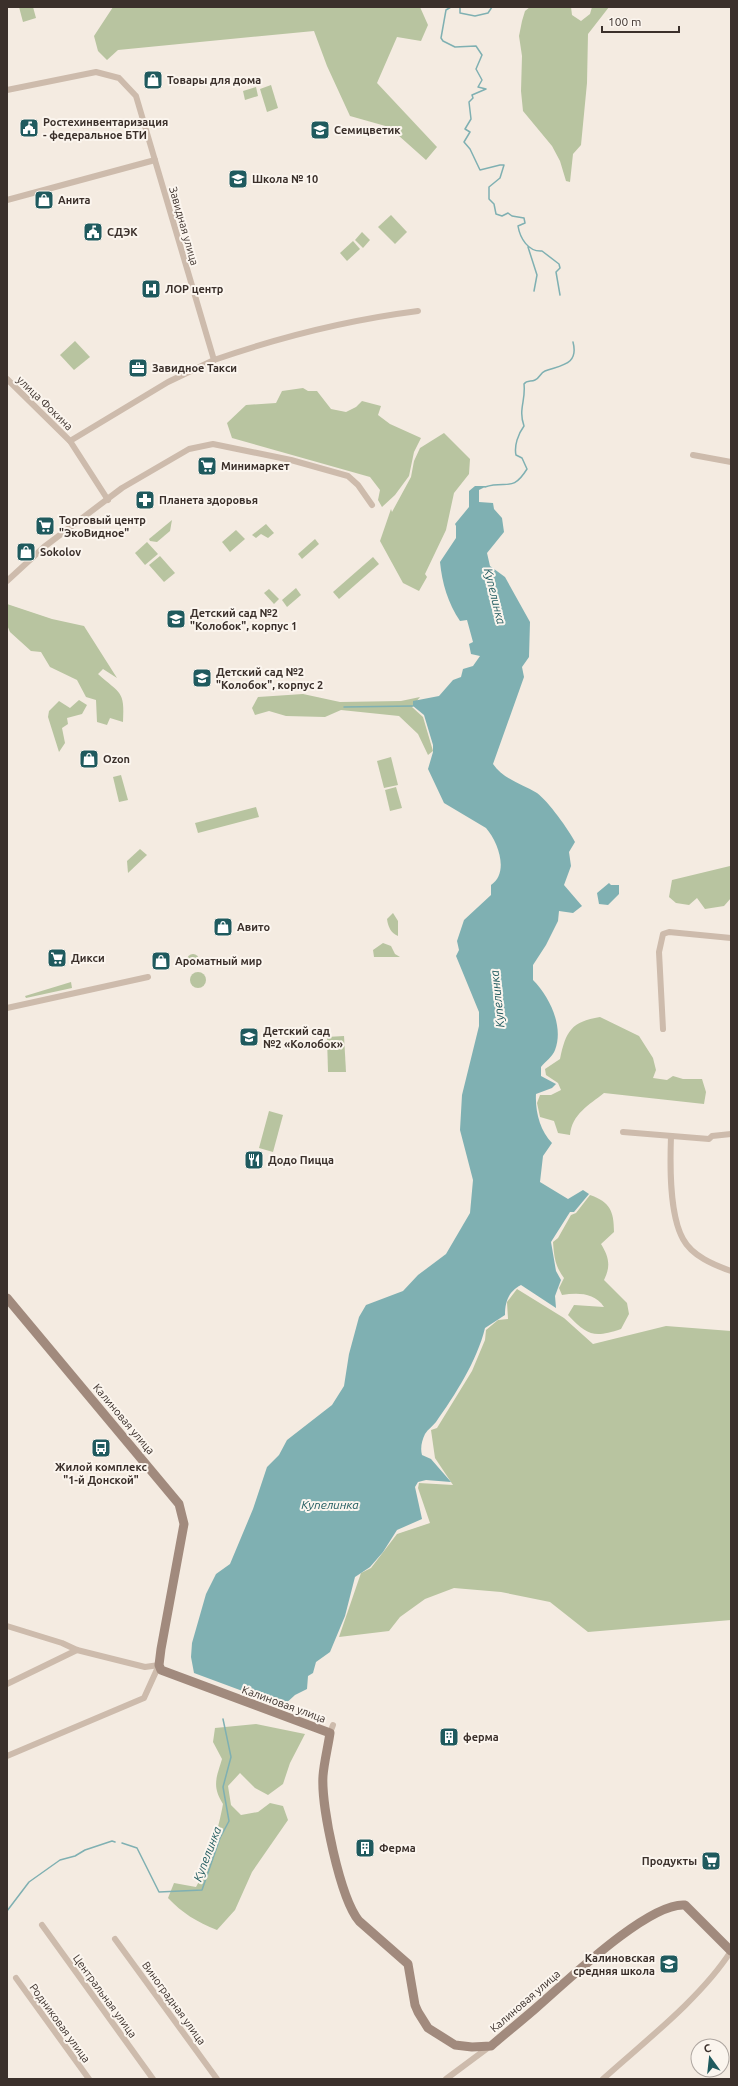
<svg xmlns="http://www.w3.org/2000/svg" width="738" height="2086" viewBox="0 0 738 2086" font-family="Ubuntu,sans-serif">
	<rect width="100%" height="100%" fill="#f4ebe1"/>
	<g fill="#b8c4a0">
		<polygon points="19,7 33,7 36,18 23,22"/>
		<polygon points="113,7 420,7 428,25 421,41 397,37 377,83 437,147 426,160 389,127 350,116 327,66 314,31 118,50 107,60 98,51 94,36"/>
		<polygon points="530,7 571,7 572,15 581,21 590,14 592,7 609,7 588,34 587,83 581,145 573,154 570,182 566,181 560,161 552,146 523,111 521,91 522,56 519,36 522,21 525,11"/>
		<polygon points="271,85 278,108 267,112 260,89"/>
		<polygon points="256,87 258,96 245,100 243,91"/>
		<polygon points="391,215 407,232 395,244 378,227"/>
		<polygon points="362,232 370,240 363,248 355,240"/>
		<polygon points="353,241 360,249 347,261 340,253"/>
		<polygon points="75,341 90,357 74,370 60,355"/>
		<polygon points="303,388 308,391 317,391 331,409 346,412 356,407 362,401 381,406 378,415 390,424 421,438 414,452 409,476 395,495 382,507 378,500 380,490 370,477 232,438 227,423 246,405 276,403 282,391"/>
		<polygon points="444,433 470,459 469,474 454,493 446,530 425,574 427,577 419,591 403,583 380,541 391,509 392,512 411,477 414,461 420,448"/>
		<polygon points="172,520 170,531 157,542 150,541 149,539"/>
		<polygon points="266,524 274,533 268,538 261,534 256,538 252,535"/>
		<polygon points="236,530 245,539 230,552 222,542"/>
		<polygon points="315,539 319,544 302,559 298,554"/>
		<polygon points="147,542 158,554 145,565 135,553"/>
		<polygon points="160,556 175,573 164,582 149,565"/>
		<polygon points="373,557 379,564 339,599 333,592"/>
		<polygon points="296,588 301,595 287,607 282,600"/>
		<polygon points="269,589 279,599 274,604 264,593"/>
		<path d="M7,604L52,619L84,626L117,678L103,669L98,674C120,694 125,690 123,722L110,718L107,725L97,722L96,700L86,697L77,680L50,667L41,652L31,651L10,632L7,625Z"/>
		<polygon points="303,694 340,702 401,701 420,697 412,707 423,717 433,751 428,755 418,734 399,716 341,710 325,717 286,716 269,711 255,715 252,708 258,697"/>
		<polygon points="79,700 87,705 82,714 67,718 68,724 62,728 65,743 59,752 48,717 49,711 59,701 70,708"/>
		<polygon points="391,757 398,785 384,788 377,761"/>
		<polygon points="121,775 128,800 119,802 113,777"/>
		<polygon points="396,787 402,808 390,811 385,790"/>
		<polygon points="256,807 259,817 198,833 195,823"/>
		<polygon points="140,849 147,855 128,873 127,861"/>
		<polygon points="730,866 731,898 724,906 705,909 697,898 689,905 676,903 669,897 672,880"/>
		<path d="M393,913L398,921V936C391,933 388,927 387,919Z"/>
		<polygon points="383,943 391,946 395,954 400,957 374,957 373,950"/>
		<circle cx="193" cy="960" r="6"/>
		<circle cx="198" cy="980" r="8"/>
		<polygon points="71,982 72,988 26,998 25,996"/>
		<path d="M600,1017L639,1036L653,1058L656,1070L653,1078L667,1080L673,1076L683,1079H702L706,1092L704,1104L604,1093C589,1105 572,1114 570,1135L558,1133L554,1121L540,1117L537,1103L540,1095H551L561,1090L558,1083L546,1075L545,1069L560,1059C566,1031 571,1022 600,1017Z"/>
		<polygon points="344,1036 346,1072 328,1072 327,1037"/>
		<polygon points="269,1111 283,1115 273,1152 259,1148"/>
		<path d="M590,1195C610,1202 614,1211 614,1232L601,1244C609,1257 611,1266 604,1280L627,1303L629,1314L621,1329C594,1338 588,1336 568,1315L574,1305L604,1307C594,1292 577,1293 562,1295L559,1288L564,1278C555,1266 554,1256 553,1242L558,1238L571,1215L576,1213Z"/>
		<polygon points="517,1289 564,1318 593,1344 666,1326 731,1331 731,1620 588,1632 550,1602 501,1592 454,1588 425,1599 400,1617 389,1631 339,1637 361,1573 371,1568 397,1534 430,1523 418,1488 419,1483 453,1485 435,1458 431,1430 437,1428 472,1371 485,1340 486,1330 498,1320 508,1319 507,1302"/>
		<path d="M256,1724L305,1734L290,1763L283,1784L268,1795L255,1788L240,1773L228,1786L231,1805L241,1815L258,1812L270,1803L283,1806L288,1820L252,1872L235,1910L217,1930C197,1922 182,1913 168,1898L174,1883L196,1887C208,1867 219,1827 223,1804C212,1786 216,1779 222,1759L213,1742L215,1728Z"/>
	</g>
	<g fill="#7fb0b2">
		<path d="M475,486H487L479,490V502L493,503L494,509L502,518L504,532L487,553L490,566L505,577L530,622L529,657L522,667L524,677L493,764C503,779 522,784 537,793C548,801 569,830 575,842L569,852L571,866L564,885L582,906L573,913L559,911L558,921L546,945L533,965V980C550,997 564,1027 555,1050C553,1056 545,1062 541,1067V1076L556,1084L552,1088L536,1094C535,1111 540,1131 552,1143L543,1156L540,1182L568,1199L583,1190L589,1194L574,1212H570L551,1242L556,1271L561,1280L555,1296L556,1308L521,1285C508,1292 505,1302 505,1315L485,1328C477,1361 455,1395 436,1422C433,1426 428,1429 425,1434C422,1440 420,1448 422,1455L431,1459L451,1482L426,1480L418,1482L415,1487L422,1519L397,1530L383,1552L370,1567L355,1577L345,1616L330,1652L316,1662L313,1673L308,1676L307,1689L295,1695L283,1706L194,1673L191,1657L192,1643L206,1594L216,1574L230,1564L253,1509L267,1467L279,1455L287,1440L332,1405L344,1386L349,1354L359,1317L366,1305L403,1291L418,1275L446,1254L470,1213L473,1180L460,1130L462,1095L479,1026V1012L456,956L459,950L457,941L464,920L491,895V885C509,873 499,843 486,828L444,803L428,769L433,752V745L424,715L413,706V701L439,696L453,680L461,677L463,669L473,666L480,656L471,654L469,644L473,642L467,620L460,621C448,603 442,583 440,562L456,538V526L455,524L469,507V491Z"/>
		<polygon points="609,883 611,885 619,885 619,894 608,905 599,904 597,893"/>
	</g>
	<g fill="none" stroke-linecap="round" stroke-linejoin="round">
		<g stroke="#7fb0b2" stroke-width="1.5">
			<path d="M451,7L446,10L441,38L443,41L455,47L476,46L482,55L476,69L482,80L478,87L486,89L472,95L473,98L469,102L471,119L465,129L470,132L464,142L470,149L480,170L500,165H504L500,178L489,187V199L494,204L496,214L502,216L508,213L512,216L524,218L525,223L518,226C520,238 528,252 542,251L559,264L560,268L556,272L560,295"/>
			<polyline points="460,7 460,13 475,16 488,13 492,7"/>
			<polyline points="528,247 537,275 534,291"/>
			<path d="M485,487C507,480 512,493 527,469L522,458L516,455C514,446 518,434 524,426C518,409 526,401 524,384C527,380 531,382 535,380C540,378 540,373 545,371C561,365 579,365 573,342"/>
			<polyline points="344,707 413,706"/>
			<polyline points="122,1843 137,1848 159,1892 202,1890 220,1838 229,1821 223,1787 231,1757 223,1719"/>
			<polyline points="7,1911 29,1882 60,1860 75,1856 85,1850 112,1841 115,1842"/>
		</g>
		<g stroke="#cdbbac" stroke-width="6">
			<polyline points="7,90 96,72 119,78 136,96 214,360 168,382 70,441"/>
			<polyline points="7,200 155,160"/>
			<path d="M214,360C280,337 348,320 418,311"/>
			<polyline points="7,379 70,441 108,500"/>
			<polyline points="693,455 731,462"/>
			<polyline points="7,581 44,547 122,488 189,449 213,444 291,460 348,476 358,485 372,505"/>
			<polyline points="7,1008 148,977"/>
			<polyline points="663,1029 659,952 663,934 669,932 731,938"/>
			<polyline points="623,1132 709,1139 712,1136 731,1134"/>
			<path d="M671,1136C670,1164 669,1214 683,1239C692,1256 714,1265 731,1271"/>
			<polyline points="7,1626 62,1643 77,1650 145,1667 159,1665"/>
			<polyline points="7,1684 77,1650"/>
			<polyline points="330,1733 333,1725"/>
			<polyline points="7,1756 144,1698 159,1665"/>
			<polyline points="42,1925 153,2079"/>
			<polyline points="115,1939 217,2079"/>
			<polyline points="16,1978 89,2079"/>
			<polyline points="446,2079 489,2047"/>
			<path d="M603,2079C644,2042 701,1998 731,1951"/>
		</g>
		<path stroke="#a18a7d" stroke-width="9" d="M7,1298L179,1504L184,1524L161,1649L159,1665L161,1670L330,1733C328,1747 324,1762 323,1776C321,1806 340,1898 359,1921L408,1964L415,2005L418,2012L428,2028L455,2045L472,2047L491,2046C506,2033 521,2021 536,2008C565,1983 648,1902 685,1905L731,1951"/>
	</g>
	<defs>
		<symbol id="shop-square" viewBox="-11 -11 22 22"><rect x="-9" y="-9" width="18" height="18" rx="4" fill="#1f5a5e" stroke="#fbf5ee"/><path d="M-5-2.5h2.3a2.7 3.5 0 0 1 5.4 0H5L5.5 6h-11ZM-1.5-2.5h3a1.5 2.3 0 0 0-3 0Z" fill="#fff"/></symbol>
		<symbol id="civic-square" viewBox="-11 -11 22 22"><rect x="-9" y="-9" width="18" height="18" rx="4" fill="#1f5a5e" stroke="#fbf5ee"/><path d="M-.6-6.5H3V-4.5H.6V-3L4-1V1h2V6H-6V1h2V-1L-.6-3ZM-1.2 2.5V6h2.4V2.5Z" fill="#fff"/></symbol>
		<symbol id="school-square" viewBox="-11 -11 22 22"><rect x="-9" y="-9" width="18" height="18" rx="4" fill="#1f5a5e" stroke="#fbf5ee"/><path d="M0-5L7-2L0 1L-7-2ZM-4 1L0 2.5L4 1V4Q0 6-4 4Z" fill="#fff"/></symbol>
		<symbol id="hospital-square" viewBox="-11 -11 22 22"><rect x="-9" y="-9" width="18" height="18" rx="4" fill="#1f5a5e" stroke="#fbf5ee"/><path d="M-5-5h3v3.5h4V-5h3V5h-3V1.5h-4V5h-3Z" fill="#fff"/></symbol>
		<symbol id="office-square" viewBox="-11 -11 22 22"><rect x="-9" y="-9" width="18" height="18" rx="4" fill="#1f5a5e" stroke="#fbf5ee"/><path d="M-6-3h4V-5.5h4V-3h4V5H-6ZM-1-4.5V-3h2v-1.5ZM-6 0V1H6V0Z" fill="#fff"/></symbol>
		<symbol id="supermarket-square" viewBox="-11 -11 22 22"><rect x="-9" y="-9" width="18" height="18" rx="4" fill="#1f5a5e" stroke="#fbf5ee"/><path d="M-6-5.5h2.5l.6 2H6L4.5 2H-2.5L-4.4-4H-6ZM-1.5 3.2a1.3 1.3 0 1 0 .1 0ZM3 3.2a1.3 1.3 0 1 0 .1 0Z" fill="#fff"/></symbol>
		<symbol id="pharmacy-square" viewBox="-11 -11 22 22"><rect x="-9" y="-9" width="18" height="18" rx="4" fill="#1f5a5e" stroke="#fbf5ee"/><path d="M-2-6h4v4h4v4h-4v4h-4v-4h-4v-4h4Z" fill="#fff"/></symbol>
		<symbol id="restaurant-square" viewBox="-11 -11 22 22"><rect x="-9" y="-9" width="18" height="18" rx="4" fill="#1f5a5e" stroke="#fbf5ee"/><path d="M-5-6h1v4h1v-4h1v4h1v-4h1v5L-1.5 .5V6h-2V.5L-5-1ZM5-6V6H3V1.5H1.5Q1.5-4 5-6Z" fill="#fff"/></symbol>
		<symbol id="bus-square" viewBox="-11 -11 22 22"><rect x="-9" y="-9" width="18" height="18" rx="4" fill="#1f5a5e" stroke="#fbf5ee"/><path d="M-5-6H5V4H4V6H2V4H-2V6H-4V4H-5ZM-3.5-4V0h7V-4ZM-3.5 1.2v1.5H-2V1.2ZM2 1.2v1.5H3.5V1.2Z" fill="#fff"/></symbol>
		<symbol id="building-square" viewBox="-11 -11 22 22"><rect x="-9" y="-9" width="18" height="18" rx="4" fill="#1f5a5e" stroke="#fbf5ee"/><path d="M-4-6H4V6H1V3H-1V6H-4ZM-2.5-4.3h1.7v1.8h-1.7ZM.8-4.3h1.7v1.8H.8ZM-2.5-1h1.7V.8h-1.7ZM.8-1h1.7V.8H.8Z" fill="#fff"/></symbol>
	</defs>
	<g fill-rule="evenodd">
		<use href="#shop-square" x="142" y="69" width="22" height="22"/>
		<use href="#civic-square" x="18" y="117" width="22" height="22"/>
		<use href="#school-square" x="309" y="119" width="22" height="22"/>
		<use href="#school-square" x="227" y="168" width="22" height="22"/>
		<use href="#shop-square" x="33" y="189" width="22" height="22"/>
		<use href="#civic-square" x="82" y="221" width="22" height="22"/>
		<use href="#hospital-square" x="140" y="278" width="22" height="22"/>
		<use href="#office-square" x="127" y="357" width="22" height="22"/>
		<use href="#supermarket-square" x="196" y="455" width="22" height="22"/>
		<use href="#pharmacy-square" x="134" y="489" width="22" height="22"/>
		<use href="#supermarket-square" x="34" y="515" width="22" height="22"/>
		<use href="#shop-square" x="15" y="541" width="22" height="22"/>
		<use href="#school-square" x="165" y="608" width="22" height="22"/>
		<use href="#school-square" x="191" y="667" width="22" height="22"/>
		<use href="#shop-square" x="78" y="748" width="22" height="22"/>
		<use href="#shop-square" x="212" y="916" width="22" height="22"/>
		<use href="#supermarket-square" x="46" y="947" width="22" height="22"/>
		<use href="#shop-square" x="150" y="950" width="22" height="22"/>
		<use href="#school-square" x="238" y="1026" width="22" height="22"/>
		<use href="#restaurant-square" x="243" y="1149" width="22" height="22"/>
		<use href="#bus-square" x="90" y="1437" width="22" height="22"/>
		<use href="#building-square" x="438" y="1726" width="22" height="22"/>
		<use href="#building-square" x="354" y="1837" width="22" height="22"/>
		<use href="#supermarket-square" x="700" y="1850" width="22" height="22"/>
		<use href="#school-square" x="658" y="1953" width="22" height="22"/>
	</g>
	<g text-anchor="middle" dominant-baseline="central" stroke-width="4" stroke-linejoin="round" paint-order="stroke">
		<g font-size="11" font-weight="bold" fill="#3b302b" stroke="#fbf5ee" text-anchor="start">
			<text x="167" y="80">Товары для дома</text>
			<text x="43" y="122">Ростехинвентаризация<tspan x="43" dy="13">- федеральное БТИ</tspan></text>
			<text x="334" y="130">Семицветик</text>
			<text x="252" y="179">Школа № 10</text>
			<text x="58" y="200">Анита</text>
			<text x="107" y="232">СДЭК</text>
			<text x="165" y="289">ЛОР центр</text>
			<text x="152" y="368">Завидное Такси</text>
			<text x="221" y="466">Минимаркет</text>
			<text x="159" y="500">Планета здоровья</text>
			<text x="59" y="520">Торговый центр<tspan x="59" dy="13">"ЭкоВидное"</tspan></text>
			<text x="40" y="552">Sokolov</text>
			<text x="190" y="613">Детский сад №2<tspan x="190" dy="13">"Колобок", корпус 1</tspan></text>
			<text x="216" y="672">Детский сад №2<tspan x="216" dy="13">"Колобок", корпус 2</tspan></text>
			<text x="103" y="759">Ozon</text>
			<text x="237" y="927">Авито</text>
			<text x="71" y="958">Дикси</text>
			<text x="175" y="961">Ароматный мир</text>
			<text x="263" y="1031">Детский сад<tspan x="263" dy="13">№2 «Колобок»</tspan></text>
			<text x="268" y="1160">Додо Пицца</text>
			<text x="101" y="1467" text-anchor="middle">Жилой комплекс<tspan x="101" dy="13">"1-й Донской"</tspan></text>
			<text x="463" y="1737">ферма</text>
			<text x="379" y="1848">Ферма</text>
			<text x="697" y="1861" text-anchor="end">Продукты</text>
			<text x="655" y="1958" text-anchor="end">Калиновская<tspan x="655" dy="13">средняя школа</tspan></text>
		</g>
		<g font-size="11" fill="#3b302b" stroke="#fbf5ee">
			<text transform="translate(184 226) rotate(74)">Завидная улица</text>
			<text transform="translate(45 403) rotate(44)">улица Фокина</text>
			<text transform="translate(124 1419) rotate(50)">Калиновая улица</text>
			<text transform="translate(284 1704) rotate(20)">Калиновая улица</text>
			<text transform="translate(105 1996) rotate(54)">Центральная улица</text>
			<text transform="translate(525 2001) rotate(-41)">Калиновая улица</text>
			<text transform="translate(174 2003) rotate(54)">Виноградная улица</text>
			<text transform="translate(60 2023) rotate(54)">Родниковая улица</text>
		</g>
		<g font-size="12" font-style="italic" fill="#1f5a5e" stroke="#fbf5ee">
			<text transform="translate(495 596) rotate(76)">Купелинка</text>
			<text transform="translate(497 999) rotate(-96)">Купелинка</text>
			<text x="330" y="1504">Купелинка</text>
			<text transform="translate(207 1854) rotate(-69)">Купелинка</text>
		</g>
	</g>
	<rect width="738" height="2086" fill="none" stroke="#3b302b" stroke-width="16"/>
	<g transform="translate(710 2058) rotate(345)"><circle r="19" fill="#fbf5ee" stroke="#aea6a0"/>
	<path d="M0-3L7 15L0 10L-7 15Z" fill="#1f5a5e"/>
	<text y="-6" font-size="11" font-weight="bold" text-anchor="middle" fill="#3b302b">С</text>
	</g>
	<path d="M602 26v6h77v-6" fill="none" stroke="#3b302b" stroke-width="2"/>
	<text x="608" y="26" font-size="12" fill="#3b302b" stroke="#fbf5ee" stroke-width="3" paint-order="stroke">100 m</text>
</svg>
